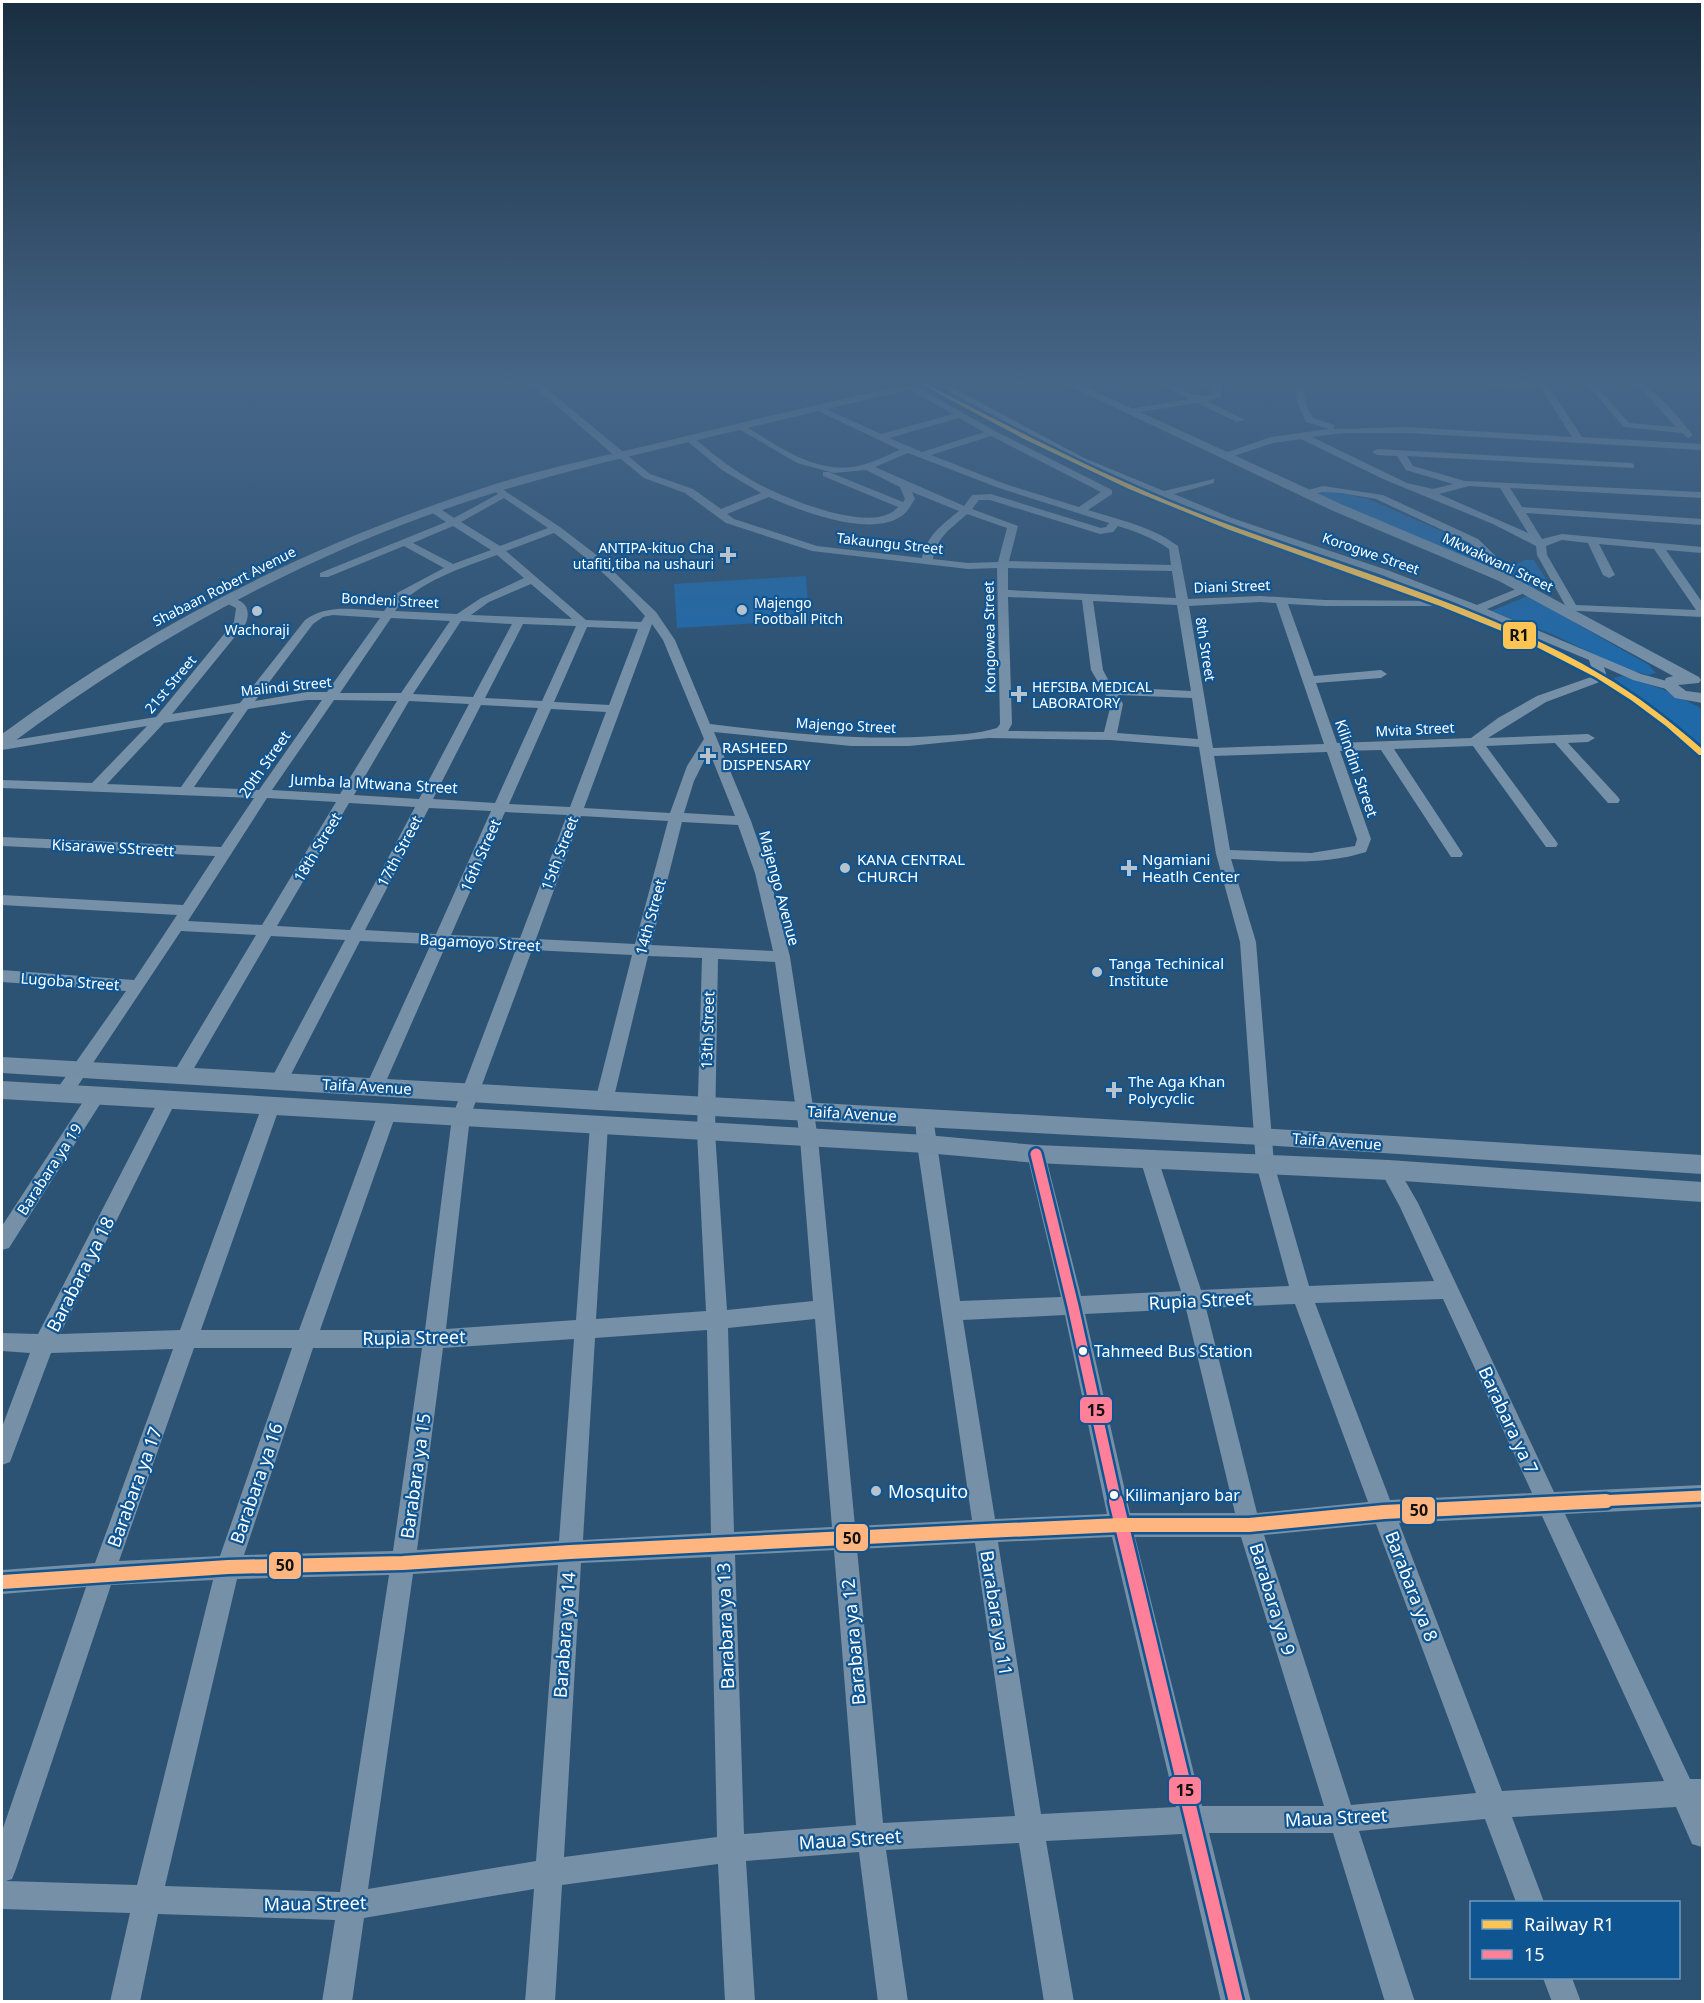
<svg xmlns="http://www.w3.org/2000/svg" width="1704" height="2003" viewBox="0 0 1704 2003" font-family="'Noto Sans',sans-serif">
	<rect width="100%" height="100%" fill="#2d5374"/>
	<g fill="#2069a8">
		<polygon points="1333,491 1368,499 1449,534 1474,546 1495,567 1492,569 1316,493"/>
		<path d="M1525,560H1534L1548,582L1535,589C1523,583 1511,581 1512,566Z"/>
		<polygon points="806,576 809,620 677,628 674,584"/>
		<polygon points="1528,596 1649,665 1656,673 1648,675 1625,669 1552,634 1491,611"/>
		<polygon points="1623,676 1662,689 1699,707 1702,711 1702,746 1613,678"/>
	</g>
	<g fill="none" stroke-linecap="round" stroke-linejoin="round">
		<g fill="#7590a7" fill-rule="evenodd">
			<path d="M528,381H537L650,474L693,489L721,509L761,493L722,470L687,441V437H693C712,454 732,469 753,481C780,496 873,537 898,507L823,476V472H829L903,502L905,499L900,487L866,470L834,473L797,463L734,426L742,424C775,444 812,472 852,467C869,465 885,456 900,450L812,408L819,406L881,434L953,414L907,388L906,386L910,383L995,431L1112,490V494L1088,510C1119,520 1151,526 1178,546L1188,599L1260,596L1325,600L1445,601L1382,575L1224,522L1078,462L930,381H940L1084,458L1164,491L1214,479V483L1174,494L1232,518L1390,571L1477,605L1521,587H1529V591L1487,609L1641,674L1674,683L1676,686L1674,689L1670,690L1633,680L1604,667L1607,677L1605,680L1546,702L1488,738L1588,734L1595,738L1588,742L1568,743L1618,797L1620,800L1618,803H1608L1555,743L1486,746L1556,841L1558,844L1556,847H1546L1473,746L1394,749L1463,854L1461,857H1451L1381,750L1340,751L1371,839L1366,852C1321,866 1278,861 1231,859L1256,942L1274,1164L1309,1286L1434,1281L1400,1207L1380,1170L1382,1165L1389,1162L1396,1165L1418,1203L1554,1492L1702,1485V1507L1565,1514L1690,1779H1702V1847L1692,1844L1676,1807L1512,1817L1544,1902H1516L1485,1819L1359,1831L1415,2002H1385L1333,1833H1209L1251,2002H1221L1182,1834L1046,1841L1074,2002H1044L1019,1843L886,1850L908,2002H878L859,1852L746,1861L755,2002H725L718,1864L562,1885L555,2002H525L534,1889L364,1918L352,2002H322L335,1920L158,1914L140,2002H110L130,1913L2,1909V1831L86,1587L2,1594V1570L95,1563L173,1349L51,1353L10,1462L2,1465V1427L30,1353L2,1351V1333L38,1334L162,1094L168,1092L174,1094L177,1099L60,1334L180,1330L262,1106L265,1101L271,1099L277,1101L280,1106L201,1330H299L378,1114L381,1109L387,1107L393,1109L396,1114L320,1330H425L452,1117L516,949L446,945L384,1086L381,1091L375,1093L369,1091L366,1086L431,944L360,941L285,1086L279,1088L273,1086L270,1081L345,940L271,936L186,1082L180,1084L174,1082L171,1077L256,935L181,931L69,1099L63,1101L57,1099L54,1094L57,1089L126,991L2,982V970L134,980L177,915L2,905V895L183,905L215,856L2,846V837L221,847L254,798L2,788V780L92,783L147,726L2,750V742L156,717L234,622L236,608L220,600L226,597C242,599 252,606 246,623L172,714L240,703L305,620C328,603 357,610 384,611L397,593L444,568L404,546L328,577H320V573L446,522L431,512V508H439L454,518L498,494L491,488L496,485L560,527L594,553L656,612L675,640L710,724C785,733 859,741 934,736C955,735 977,734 997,728L1000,724L997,568L968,569L812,551L726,523L685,493L644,478L621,459L617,458ZM959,418L984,432L922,452L889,438ZM991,436L1101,492L1079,507L1005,484L931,455ZM908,453L999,488L1109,523L1106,527L1101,528L991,494L972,495L964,506L875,467ZM912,492L959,511C942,525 927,535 922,558L817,546L734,519L727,514L769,497C800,511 872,539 903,515C910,509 910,506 915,499ZM504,498L548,528L500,546L461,522ZM979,500H990L1100,534L1113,532L1118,526C1137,532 1153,538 1169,549L1171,565L1009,561L1018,526L972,509ZM967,514L1007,528L998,562L968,563L933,559C937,536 951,529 967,514ZM453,526L491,550L453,564L413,543ZM554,533C588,558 618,585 645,616L641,622L586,620L506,551ZM497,555L524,578L481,598L457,614L395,611C416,582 464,567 497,555ZM1008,568L1172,571L1176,598L1008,590ZM531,584L572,619L471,615L489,602ZM1008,597L1082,600L1091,670L1111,704L1104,732L1008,731L1012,724ZM1093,601L1177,605L1191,691L1112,687L1103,670ZM1260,602L1276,603L1324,744L1213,748L1189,606ZM1288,604L1325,606H1459L1589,660L1594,676L1537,696L1498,718L1471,738L1337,743L1316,683L1381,678L1387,674L1381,670L1314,676ZM333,615L380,618L327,692H307L255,701L313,624L323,617ZM391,618L450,621L401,693H340ZM461,621L512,624L473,697L413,694ZM523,624L576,626L542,701L485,698ZM652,624L663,640L704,739L687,766L670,813L584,808ZM587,627L638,629L609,705L554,702ZM1118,695L1192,698L1198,739L1117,733L1123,704ZM307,700H322L259,790L194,787L248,709ZM334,700L397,701L340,794L272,790ZM409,701L469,704L419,799L354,795ZM481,705L538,708L495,803L433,799ZM551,709L606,712L570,807L509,804ZM234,712L181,787L107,784L164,723ZM714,732L851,746H909L989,738L1110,740L1199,747L1216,854L1240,942L1256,1164L1289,1286L1201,1290L1158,1159L1156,1154L1149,1152L1142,1154L1140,1159L1181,1291L1081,1296L1045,1154L1043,1149L1036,1147L1029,1149L1027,1154L1061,1297L960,1301L933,1117L930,1112L924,1110L918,1112L915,1117L917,1144L972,1520L855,1526L818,1139L790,957L769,873L751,821ZM709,751L735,816L684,813L694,781ZM1327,752L1357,839L1355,846L1311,853L1230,850L1214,756ZM267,798L336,802L262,925L188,921ZM349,803L415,807L350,930L277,926ZM429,808L491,811L436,934L365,930ZM505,812L567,815L520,938L451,935ZM581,816L668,821L635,944L536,939ZM682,822L738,825L755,873L773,951L651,945ZM532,950L632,955L595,1101L598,1106L604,1108L610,1106L613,1101L648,956L702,958L697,1132L706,1311L596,1319L608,1125L605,1120L599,1118L593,1120L590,1125L576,1320L446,1329L470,1117ZM718,959L775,962L800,1139L813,1301L727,1310L715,1132ZM1443,1299L1532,1493L1390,1500L1315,1303ZM1295,1304L1368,1502L1257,1513L1206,1308ZM1186,1309L1235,1513H1130L1085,1314ZM1065,1315L1107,1514L995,1519L963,1320ZM815,1319L832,1527L734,1532L728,1328ZM707,1330L711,1533L583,1540L595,1338ZM574,1339L559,1541L417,1550L443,1348ZM194,1348H292L220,1556L119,1561ZM313,1348H422L393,1551L244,1555ZM1542,1516L1664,1781L1502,1791L1399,1523ZM1376,1524L1476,1793L1351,1805L1264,1535ZM1112,1537L1176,1807L1041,1814L998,1542ZM1135,1537H1241L1324,1806H1202ZM975,1543L1015,1816L883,1823L857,1549ZM834,1550L856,1825L744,1834L735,1555ZM711,1557L717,1837L564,1857L581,1563ZM558,1565L536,1861L368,1889L413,1574ZM389,1575L340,1892L165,1886L237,1579ZM213,1580L137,1885L6,1881L12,1879L16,1869L111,1585Z"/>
			<path d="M1155,381C1178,379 1188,402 1214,394V386L1195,383L1194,381H1222L1221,397L1207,401L1245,420L1237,422L1197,403L1127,414L1126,412L1130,409L1189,399Z"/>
			<path d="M1294,381H1302L1306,404L1313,418L1334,425V429L1407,427L1572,437L1541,388L1501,387L1477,381L1538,383L1537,381H1545L1582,437L1702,444V450L1407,433H1344L1312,437L1407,483L1433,489L1453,484L1406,470L1397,456L1377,455L1372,452L1377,449L1631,463L1634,464V468L1407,456L1413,466L1465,481L1702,492V498L1510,488L1522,507L1702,519V525L1526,513L1542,539L1562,534L1702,547V553L1666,550L1702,602V617L1559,610V606L1565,605L1537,555L1536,546L1493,524L1383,479L1301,439L1273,443L1228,458H1222V454L1271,437L1329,429L1306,422L1298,404ZM1469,486L1500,488L1528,533L1439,494ZM1562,540L1588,543L1603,575L1609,578L1615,575L1599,544L1654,549L1696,610L1576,605L1547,555L1546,546Z"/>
			<path d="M1584,381H1592L1629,423L1676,427L1642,390L1627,381C1650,379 1678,417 1693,435L1688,438L1682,433L1624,427Z"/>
			<polygon points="1323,486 1383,495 1478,539 1506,566 1510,578 1504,581 1500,580 1497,569 1470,543 1376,499 1341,493 1323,492 1306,495 1301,492"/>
			<polygon points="96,1089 102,1091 105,1096 102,1101 9,1248 2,1250 2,1226 90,1091"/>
			<polygon points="1543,1978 1572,1978 1581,2002 1552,2002"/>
		</g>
		<g fill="#748fa6" fill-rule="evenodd">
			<path d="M922,381H939L934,384C844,405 754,426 664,448C610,461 556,474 503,490C323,545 158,633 8,746L2,747V734C152,623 312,544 489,486C543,469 599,457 654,444C743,422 832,401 922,381Z"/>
			<polygon points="1059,381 1072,381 1341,504 1509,575 1699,677 1701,680 1699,683 1678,685 1686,691 1702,693 1702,703 1675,698 1662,686 1666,678 1673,676 1499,581 1331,510"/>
			<path d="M2,1057C569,1090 1136,1119 1702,1155V1174L1262,1145L599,1110L2,1073Z"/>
			<polygon points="2,1081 926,1135 1036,1145 1389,1160 1702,1182 1702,1202 1389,1180 1036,1163 926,1153 2,1099"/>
		</g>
		<defs>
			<polyline id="bus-1-far1" points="1036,1154 1073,1306 1116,1502"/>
			<polyline id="bus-1" points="1116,1501 1236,2002"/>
			<polyline id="bus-2-far1" points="1576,1502 1702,1496"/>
			<polyline id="bus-2" points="2,1582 228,1567 403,1563 570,1552 985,1531 1121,1525 1249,1525 1384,1512 1606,1501"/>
		</defs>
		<use href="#bus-1-far1" stroke="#0f5592" stroke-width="16"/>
		<use href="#bus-1" stroke="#0f5592" stroke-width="19"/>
		<use href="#bus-2-far1" stroke="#0f5592" stroke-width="16"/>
		<use href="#bus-2" stroke="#0f5592" stroke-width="19"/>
		<use href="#bus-1-far1" stroke="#ff8098" stroke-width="11"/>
		<use href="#bus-1" stroke="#ff8098" stroke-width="14"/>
		<use href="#bus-2-far1" stroke="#ffb580" stroke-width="11"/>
		<use href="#bus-2" stroke="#ffb580" stroke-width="14"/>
		<defs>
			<path id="rail-1" d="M915,381H921C1015,430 1109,479 1208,517C1337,566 1481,604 1600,674C1637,695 1670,721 1702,749V755H1699L1666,726L1631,700L1595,677L1519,638L1440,606L1227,529L1129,489L1022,438Z"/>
		</defs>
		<use href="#rail-1" stroke="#0f5592" stroke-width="5"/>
		<use href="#rail-1" fill="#fcc553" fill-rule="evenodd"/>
	</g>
	<linearGradient id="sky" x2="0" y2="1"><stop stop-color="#192e40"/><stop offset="0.58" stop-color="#466688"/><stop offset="1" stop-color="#466688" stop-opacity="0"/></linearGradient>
	<rect width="1704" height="661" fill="url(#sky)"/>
	<g fill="#b6c3ce" stroke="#0f5592" stroke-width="2">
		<path d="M725 546h6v6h6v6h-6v6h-6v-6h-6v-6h6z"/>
		<circle cx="742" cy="610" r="6"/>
		<circle cx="257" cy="611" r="6"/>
		<path d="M1016 685h6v6h6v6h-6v6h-6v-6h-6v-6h6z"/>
		<path d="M705 747h6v6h6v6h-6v6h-6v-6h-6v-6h6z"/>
		<circle cx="845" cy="868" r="6"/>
		<path d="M1126 859h6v6h6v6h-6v6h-6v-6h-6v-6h6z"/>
		<circle cx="1097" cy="972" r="6"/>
		<path d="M1111 1081h6v6h6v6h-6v6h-6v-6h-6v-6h6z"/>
		<circle cx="876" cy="1491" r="6"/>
	</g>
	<g fill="#fff" stroke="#0f5592" stroke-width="2">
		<circle cx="1083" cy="1351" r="5"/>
		<circle cx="1114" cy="1495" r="5"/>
	</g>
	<g text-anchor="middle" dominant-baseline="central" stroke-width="4.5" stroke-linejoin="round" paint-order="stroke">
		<g font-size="14" fill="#fff" stroke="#0f5592">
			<text transform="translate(890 543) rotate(6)">Takaungu Street</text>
			<text transform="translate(1371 553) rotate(19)">Korogwe Street</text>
			<text transform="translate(1498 562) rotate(25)">Mkwakwani Street</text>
			<text transform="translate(224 586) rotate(-27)">Shabaan Robert Avenue</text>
			<text transform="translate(1232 586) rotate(-2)">Diani Street</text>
			<text transform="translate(390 600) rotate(3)">Bondeni Street</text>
			<text transform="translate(989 637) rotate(-91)">Kongowea Street</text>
			<text transform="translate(1206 649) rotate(81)">8th Street</text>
			<text transform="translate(170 684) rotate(-50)">21st Street</text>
			<text transform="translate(286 686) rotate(-6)">Malindi Street</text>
			<text transform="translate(846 725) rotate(3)">Majengo Street</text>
			<text transform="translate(1415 729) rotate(-3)">Mvita Street</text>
		</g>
		<g font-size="14" fill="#fff" stroke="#0f5592" text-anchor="start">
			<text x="714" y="547" text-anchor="end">ANTIPA-kituo Cha<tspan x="714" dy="16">utafiti,tiba na ushauri</tspan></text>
			<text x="754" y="602">Majengo<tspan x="754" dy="16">Football Pitch</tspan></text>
			<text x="257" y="629" text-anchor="middle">Wachoraji</text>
			<text x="1032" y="686">HEFSIBA MEDICAL<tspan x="1032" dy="16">LABORATORY</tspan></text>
		</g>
		<g font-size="15" fill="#fff" stroke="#0f5592" text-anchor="start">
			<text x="722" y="747">RASHEED<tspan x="722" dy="17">DISPENSARY</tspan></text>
			<text x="857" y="859">KANA CENTRAL<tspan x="857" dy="17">CHURCH</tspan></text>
			<text x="1142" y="859">Ngamiani<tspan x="1142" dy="17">Heatlh Center</tspan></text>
			<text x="1109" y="963">Tanga Techinical<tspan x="1109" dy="17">Institute</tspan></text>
			<text x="1128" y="1081">The Aga Khan<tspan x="1128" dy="17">Polycyclic</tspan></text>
		</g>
		<g font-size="15" fill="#fff" stroke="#0f5592">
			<text transform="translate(264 764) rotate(-55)">20th Street</text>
			<text transform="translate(1357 768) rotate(71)">Kilindini Street</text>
			<text transform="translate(374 783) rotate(3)">Jumba la Mtwana Street</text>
			<text transform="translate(113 847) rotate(3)">Kisarawe SStreett</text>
			<text transform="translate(317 847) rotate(-59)">18th Street</text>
			<text transform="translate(399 851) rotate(-62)">17th Street</text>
			<text transform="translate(559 853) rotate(-69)">15th Street</text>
			<text transform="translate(480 855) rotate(-66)">16th Street</text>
			<text transform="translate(780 888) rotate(75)">Majengo Avenue</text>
			<text transform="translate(650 917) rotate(-75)">14th Street</text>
			<text transform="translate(480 942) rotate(3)">Bagamoyo Street</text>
			<text transform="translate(70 981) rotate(4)">Lugoba Street</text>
			<text transform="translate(707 1030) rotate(-88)">13th Street</text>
			<text transform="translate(367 1086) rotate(3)">Taifa Avenue</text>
			<text transform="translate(852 1113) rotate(3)">Taifa Avenue</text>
			<text transform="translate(1337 1141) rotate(4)">Taifa Avenue</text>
			<text transform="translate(49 1169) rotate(-57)">Barabara ya 19</text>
		</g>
		<g font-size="16" fill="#fff" stroke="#0f5592" text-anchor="start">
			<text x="1094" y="1351">Tahmeed Bus Station</text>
			<text x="1125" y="1495">Kilimanjaro bar</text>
		</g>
		<g font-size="18" fill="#fff" stroke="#0f5592">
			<text transform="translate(80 1274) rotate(-63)">Barabara ya 18</text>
			<text transform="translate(1200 1300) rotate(-3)">Rupia Street</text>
			<text transform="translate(414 1337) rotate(-1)">Rupia Street</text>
			<text transform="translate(1509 1420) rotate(65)">Barabara ya 7</text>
			<text transform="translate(415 1476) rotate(-82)">Barabara ya 15</text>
			<text transform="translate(256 1483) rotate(-71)">Barabara ya 16</text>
			<text transform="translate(134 1487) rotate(-70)">Barabara ya 17</text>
			<text transform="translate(1412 1586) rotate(69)">Barabara ya 8</text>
			<text transform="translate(1273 1599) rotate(73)">Barabara ya 9</text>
			<text transform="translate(997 1613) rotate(81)">Barabara ya 11</text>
			<text transform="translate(725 1626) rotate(-92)">Barabara ya 13</text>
			<text transform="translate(564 1635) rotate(-86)">Barabara ya 14</text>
			<text transform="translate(853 1642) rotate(-95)">Barabara ya 12</text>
			<text transform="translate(1336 1817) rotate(-3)">Maua Street</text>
			<text transform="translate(850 1839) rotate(-4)">Maua Street</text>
			<text transform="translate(315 1903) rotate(-1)">Maua Street</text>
		</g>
		<g font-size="18" fill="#fff" stroke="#0f5592" text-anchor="start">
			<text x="888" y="1491">Mosquito</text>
		</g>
	</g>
	<g stroke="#0f5592" stroke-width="2">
		<rect x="1502" y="621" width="35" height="29" rx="6" fill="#fcc553"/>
		<rect x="1079" y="1396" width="34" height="28" rx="6" fill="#ff8098"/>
		<rect x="1401" y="1496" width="35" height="29" rx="6" fill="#ffb580"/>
		<rect x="835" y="1523" width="34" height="29" rx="6" fill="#ffb580"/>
		<rect x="268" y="1551" width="34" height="29" rx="6" fill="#ffb580"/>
		<rect x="1168" y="1776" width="34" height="29" rx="6" fill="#ff8098"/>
	</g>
	<g font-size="16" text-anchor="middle" font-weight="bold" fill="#111">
		<text x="1519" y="641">R1</text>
		<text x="1096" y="1416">15</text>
		<text x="1419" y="1516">50</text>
		<text x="852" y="1544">50</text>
		<text x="285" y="1571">50</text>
		<text x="1185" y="1796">15</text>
	</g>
	<rect width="1704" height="2003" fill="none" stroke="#ffffff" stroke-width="6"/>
	<rect x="1470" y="1901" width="210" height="78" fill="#0f5592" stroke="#6f99be" stroke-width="1.5"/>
	<rect x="1482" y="1920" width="30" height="9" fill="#fcc553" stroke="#6f99be" stroke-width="1.5"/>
	<text x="1524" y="1931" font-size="18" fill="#ffffff">Railway R1</text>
	<rect x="1482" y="1950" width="30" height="9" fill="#ff8098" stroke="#6f99be" stroke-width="1.5"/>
	<text x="1524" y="1961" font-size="18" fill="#ffffff">15</text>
</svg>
